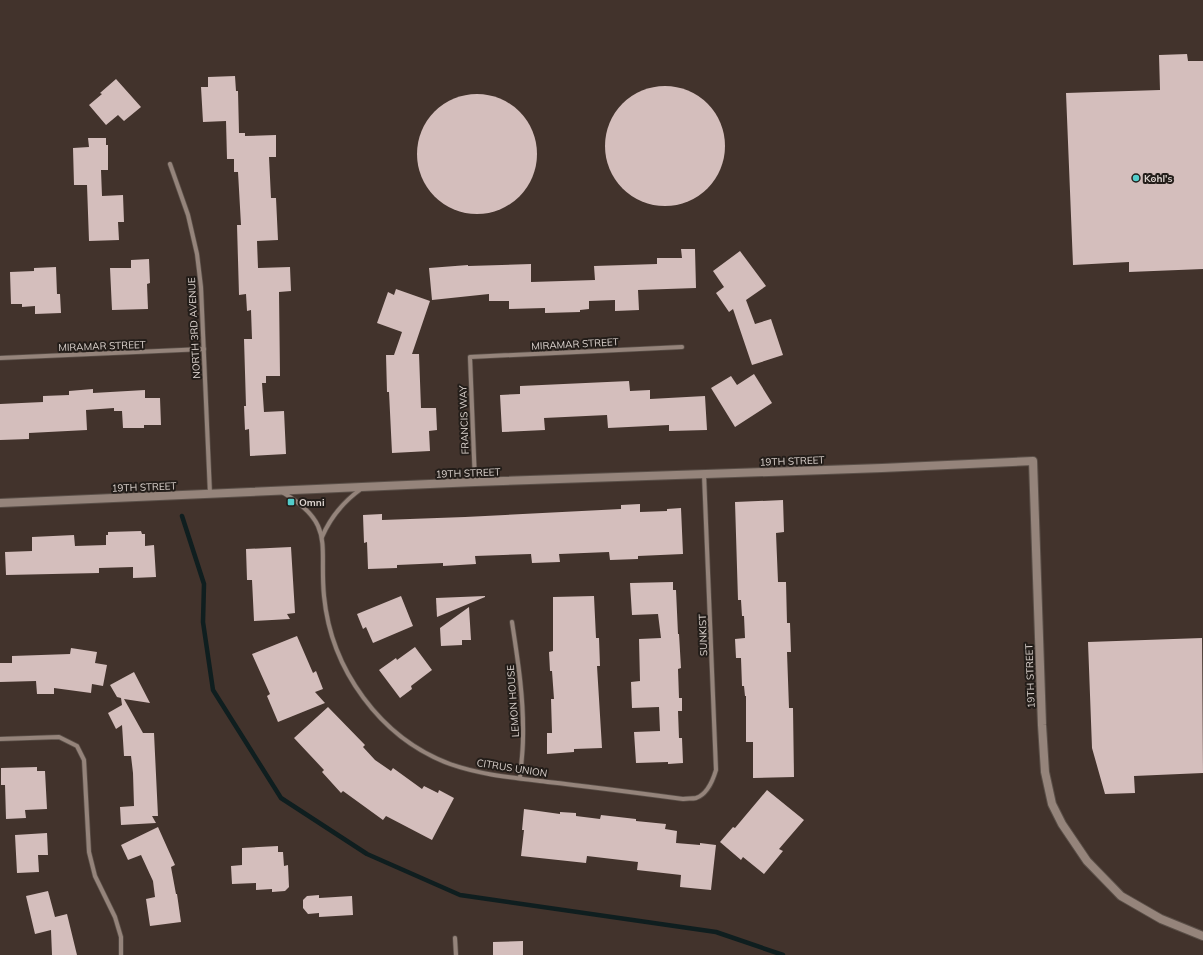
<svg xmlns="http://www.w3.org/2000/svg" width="1203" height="955" viewBox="0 0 1203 955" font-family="Mulish,sans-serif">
	<rect width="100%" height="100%" fill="#42332c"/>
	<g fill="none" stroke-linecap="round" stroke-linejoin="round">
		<polyline stroke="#0f1e1f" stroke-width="4.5" points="182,516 204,584 203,622 213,690 281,798 367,854 460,895 716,932 783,955"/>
	</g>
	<g fill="#d4bebc">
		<polygon points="1187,54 1188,61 1203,61 1203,269 1129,272 1129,262 1073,265 1066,93 1160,90 1159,55"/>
		<polygon points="235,76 236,91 238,91 239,133 245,133 245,136 276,135 276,157 269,157 271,198 276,198 278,240 257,241 258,268 290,267 291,291 279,292 280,376 266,376 266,383 262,383 264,412 284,411 286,454 250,456 249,429 245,430 244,406 246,406 244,339 252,339 251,310 247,311 246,294 239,295 237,225 241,225 238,172 234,172 234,159 227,159 226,121 203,122 201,87 208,87 208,77"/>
		<polygon points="116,79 141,107 124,121 118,115 106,125 89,105 102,94 100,93"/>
		<circle cx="665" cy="146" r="60"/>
		<circle cx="477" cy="154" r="60"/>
		<polygon points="88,138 106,138 106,145 108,145 108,170 101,170 102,196 123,195 124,222 118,222 119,240 89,241 87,185 74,185 73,148 89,147"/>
		<polygon points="681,249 695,249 696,288 638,290 639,310 615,311 615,300 589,301 589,309 580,310 580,312 545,313 545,308 509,309 509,301 489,301 489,294 432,300 429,268 468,265 468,266 531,264 531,282 595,280 594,266 657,264 657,258 682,258"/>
		<polygon points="740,251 766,286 746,300 755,324 771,319 783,355 752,365 733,309 729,312 716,293 724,287 713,271"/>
		<polygon points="149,259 150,283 147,284 148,309 112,310 110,268 131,268 131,260"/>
		<polygon points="56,267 57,294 60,294 61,313 35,314 35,306 22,307 22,304 11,304 10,272 34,271 34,268"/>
		<polygon points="396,289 430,301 412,354 419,354 421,408 436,408 437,430 429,431 430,451 392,453 389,392 387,392 386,355 394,355 402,332 377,323 388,292 394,295"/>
		<polygon points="754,374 772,403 735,427 711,388 731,376 737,385"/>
		<polygon points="629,381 630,391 650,390 650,399 705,396 707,430 669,431 669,425 608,428 607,415 544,418 545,430 502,432 500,395 520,394 520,386"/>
		<polygon points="93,389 93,393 145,390 145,398 160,398 161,425 144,425 144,428 123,428 122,411 114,411 114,408 86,410 87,430 29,433 29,439 0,440 0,404 43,402 43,396 69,395 69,391"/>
		<polygon points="783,500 784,532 776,533 778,582 786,582 787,623 790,623 791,652 787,652 789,708 793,708 794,777 753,778 753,742 746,742 746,696 745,696 744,686 742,686 741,658 736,658 735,639 745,638 744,616 742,616 741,600 738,600 735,502"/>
		<polygon points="640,504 640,512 667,511 667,509 681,508 683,554 638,556 638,559 610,560 609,552 559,554 560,562 532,563 531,554 475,556 476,564 443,566 443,563 397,565 397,568 368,569 367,542 364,543 363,515 382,514 382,520 465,517 621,509 621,505"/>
		<polygon points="141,531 142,534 145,534 145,546 154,545 156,577 133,578 133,567 99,568 99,573 6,575 5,552 32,551 32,537 74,535 75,546 106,545 106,535 108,535 108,532"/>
		<polygon points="291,547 295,613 287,614 290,619 254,621 252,580 247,580 246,549"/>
		<polygon points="673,582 673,590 676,590 678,634 679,634 681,668 678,669 679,698 682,698 682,711 678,711 679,738 682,738 683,763 668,764 668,762 636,763 634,732 660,731 659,707 632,708 631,682 640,681 639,639 661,638 658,614 632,615 630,583"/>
		<polygon points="401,596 413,626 373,643 366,627 363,629 357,614"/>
		<polygon points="485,596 485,597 437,617 436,598"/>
		<polygon points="594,596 596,638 599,638 600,666 597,666 602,748 574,749 574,752 547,754 547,733 552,733 551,699 554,699 552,671 550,671 549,652 553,651 553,597"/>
		<polygon points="469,607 471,640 462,640 462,645 441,646 440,628"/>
		<polygon points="297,636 313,673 316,671 323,689 315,692 325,703 278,722 267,696 270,694 252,654"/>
		<polygon points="1202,638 1203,773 1134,776 1135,793 1105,794 1092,748 1088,642"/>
		<polygon points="415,647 432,670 411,686 412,689 400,698 379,670 396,658 397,660"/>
		<polygon points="71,648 97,652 95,663 107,665 103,686 92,684 91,693 54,688 54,694 37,694 36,681 0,682 0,663 12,663 12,656 70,654"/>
		<polygon points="134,672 150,703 124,699 143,733 154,733 158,816 152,816 156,823 121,825 120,807 134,806 133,773 131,756 124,756 122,725 116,729 108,713 122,705 121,698 117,697 110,685"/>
		<polygon points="328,707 365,745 363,747 375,760 391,771 393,768 422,789 424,786 438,793 439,790 454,798 432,840 386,816 383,820 343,791 341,793 322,772 324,770 294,738"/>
		<polygon points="37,767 37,771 45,771 47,809 25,810 26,818 6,819 5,785 1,785 1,768"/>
		<polygon points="767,790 804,820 779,849 783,851 764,874 743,857 741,860 720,842 733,827 735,828"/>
		<polygon points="524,809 560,814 560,812 576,813 576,816 600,819 601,815 636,819 636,821 666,824 665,829 677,831 676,843 700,845 700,843 716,845 711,890 680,887 681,875 637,870 638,862 587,856 586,863 521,856 524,830 522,830"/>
		<polygon points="158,827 175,865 171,867 176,894 177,894 181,922 150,926 146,899 155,897 153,881 141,855 128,860 121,845"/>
		<polygon points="47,833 48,855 38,855 39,872 17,873 15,835"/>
		<polygon points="278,846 278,852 283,852 284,866 288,865 289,887 285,891 272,892 272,889 256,890 256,883 232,884 231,866 242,865 242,848"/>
		<polygon points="48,891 55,917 67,914 77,955 52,955 51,930 35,934 26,896"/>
		<polygon points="319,895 319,898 352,896 353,915 319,917 319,913 308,914 303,908 303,900 307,896"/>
		<polygon points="523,941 523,955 493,955 493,942"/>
	</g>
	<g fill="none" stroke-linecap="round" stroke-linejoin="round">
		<defs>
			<g id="minor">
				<polyline points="170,164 188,215 197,254 201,287 210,494"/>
				<polyline points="0,358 204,349"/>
				<polyline points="475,482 470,357 682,347"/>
				<path d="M282,492C336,524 319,544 324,596C331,669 380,738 450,764C481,775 515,778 548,782C593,787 638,793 683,799C687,798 692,799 696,798C708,794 713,780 716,770L704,474"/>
				<path d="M322,537C331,516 343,502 361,489"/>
				<path d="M512,622C518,661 524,699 523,738C523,752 521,765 520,778"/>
				<polyline points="0,739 59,737 77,746 84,760 89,852 95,876 115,917 121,937 121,955"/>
				<polyline points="455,938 456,955"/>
			</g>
			<polyline id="secondary" points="0,503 475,482 882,468 1033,461 1042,725 1045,772 1052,804 1062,824 1087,861 1121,896 1161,919 1203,936"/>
		</defs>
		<use href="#minor" stroke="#5a4f48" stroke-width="5.5"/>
		<use href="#secondary" stroke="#5a4f48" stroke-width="10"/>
		<use href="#minor" stroke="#95847b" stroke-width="4"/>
		<use href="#secondary" stroke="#95847b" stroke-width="8"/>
	</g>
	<g fill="#53cdcb" stroke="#231d19" stroke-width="1.5">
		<circle cx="1136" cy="178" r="4"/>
		<rect x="287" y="498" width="8" height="8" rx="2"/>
	</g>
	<g text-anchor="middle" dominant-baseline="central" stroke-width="4" stroke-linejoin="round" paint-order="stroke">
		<g font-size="10" font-weight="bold" fill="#dcd3ce" stroke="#231d19" text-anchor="start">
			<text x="1144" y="178">Kohl's</text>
			<text x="299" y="502">Omni</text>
		</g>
		<g font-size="10" fill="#dcd3ce" stroke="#231d19">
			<text transform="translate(194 328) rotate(-93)">NORTH 3RD AVENUE</text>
			<text transform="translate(575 344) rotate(-3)">MIRAMAR STREET</text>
			<text transform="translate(102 346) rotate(-2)">MIRAMAR STREET</text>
			<text transform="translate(464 420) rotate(-92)">FRANCIS WAY</text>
			<text transform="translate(792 461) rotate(-2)">19TH STREET</text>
			<text transform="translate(468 473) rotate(-2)">19TH STREET</text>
			<text transform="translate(144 487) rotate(-2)">19TH STREET</text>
			<text transform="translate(703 635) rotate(-92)">SUNKIST</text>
			<text transform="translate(1030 676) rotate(-92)">19TH STREET</text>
			<text transform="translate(513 701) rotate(-94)">LEMON HOUSE</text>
			<text transform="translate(512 768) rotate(9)">CITRUS UNION</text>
		</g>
	</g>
</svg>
